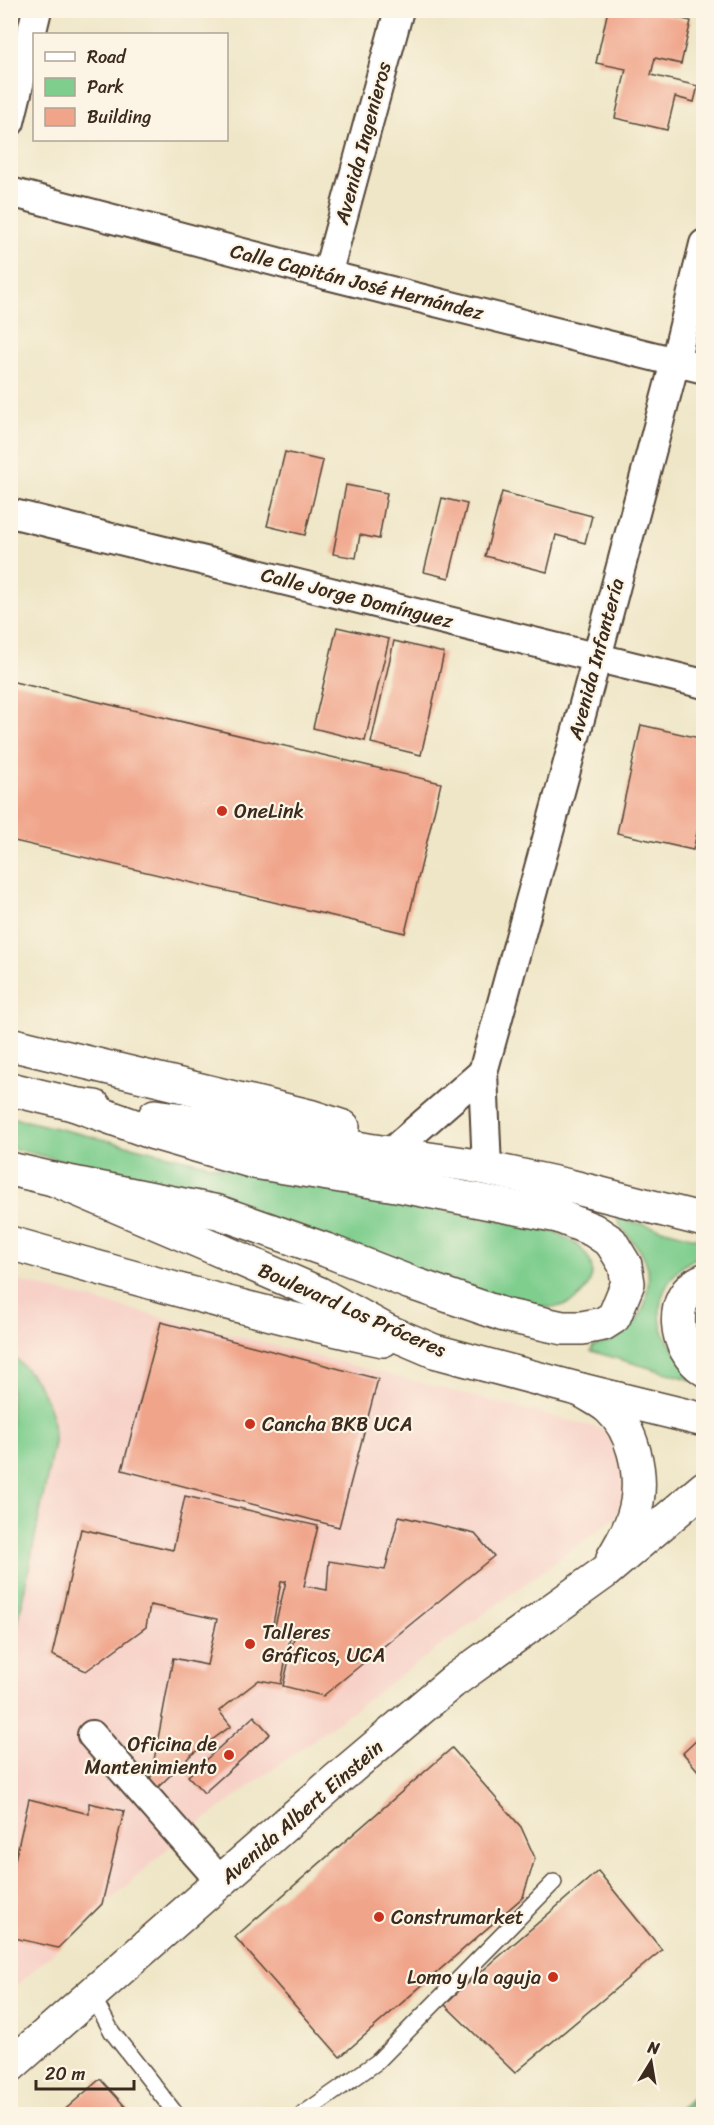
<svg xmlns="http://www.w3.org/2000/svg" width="714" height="2125" viewBox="0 0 714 2125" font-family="Sriracha,sans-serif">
	<rect width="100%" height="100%" fill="#fcf5e5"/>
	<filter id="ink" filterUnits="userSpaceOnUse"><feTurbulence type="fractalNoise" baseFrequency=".0167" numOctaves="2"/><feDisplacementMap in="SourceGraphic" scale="12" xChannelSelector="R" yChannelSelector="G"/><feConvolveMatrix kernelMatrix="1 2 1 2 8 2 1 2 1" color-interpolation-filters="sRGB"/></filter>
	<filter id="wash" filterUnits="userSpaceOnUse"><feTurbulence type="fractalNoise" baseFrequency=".008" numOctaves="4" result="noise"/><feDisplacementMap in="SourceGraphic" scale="24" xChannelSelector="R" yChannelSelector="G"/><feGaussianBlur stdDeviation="1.35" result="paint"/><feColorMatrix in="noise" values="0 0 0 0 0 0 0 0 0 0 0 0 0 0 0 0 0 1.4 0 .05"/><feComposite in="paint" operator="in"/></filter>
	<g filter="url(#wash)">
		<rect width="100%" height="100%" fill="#efe6c7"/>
		<polygon fill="#f7d1c8" points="11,1279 602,1429 621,1453 626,1482 616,1517 177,1840 11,1991"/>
		<g fill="#7fce8e" stroke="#5d7c56" stroke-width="1.5">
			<path d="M10,1117L214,1166L554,1231C566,1238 579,1244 587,1256C601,1277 582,1301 561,1306C543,1311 514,1302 496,1299L220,1201L11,1148Z"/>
			<path d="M616,1217L703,1240V1255C672,1266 651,1299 664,1333C670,1348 685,1362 694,1375L692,1380L591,1351L593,1346C614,1343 635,1329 643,1309C646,1303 646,1297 647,1291C650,1278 649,1267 643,1255C636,1242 620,1231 616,1217Z"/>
			<path d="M11,1354C38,1379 55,1403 54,1442L11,1658Z"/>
		</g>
		<polygon fill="#67b179" stroke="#516e4c" stroke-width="1.5" points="703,2089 703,2114 672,2114"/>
		<g id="blocks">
			<g fill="#f0a58b" fill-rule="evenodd">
				<polygon points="608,10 644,10 691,21 681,64 655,58 651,75 698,86 694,102 675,97 667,130 615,118 626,69 596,63"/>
				<polygon points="285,452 323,461 305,535 267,526"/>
				<polygon points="346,485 387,493 379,539 360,535 356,558 333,554"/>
				<polygon points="502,492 592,516 585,543 556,535 547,572 485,556"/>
				<polygon points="442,498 467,504 449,578 424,572"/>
				<polygon points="337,627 389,639 365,741 313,728"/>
				<polygon points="394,641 444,653 421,755 371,743"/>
				<polygon points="10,681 441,783 405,933 10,840"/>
				<polygon points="641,725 704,739 704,803 693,850 617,833"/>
				<polygon points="161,1322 378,1379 339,1527 122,1470"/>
				<path d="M185,1496L318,1526L304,1586L327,1590L329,1561L385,1570L399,1516L475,1534L494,1556L323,1696L283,1686L295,1634L291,1633L281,1684L259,1680L219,1711L231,1726L191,1755L147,1798L173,1658L207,1665L217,1619L150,1605L146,1627L86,1671L52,1655L81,1529L173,1550ZM286,1581L274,1630L272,1629L281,1582Z"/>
				<polygon points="254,1716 270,1734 204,1793 188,1776"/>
				<polygon points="699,1738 704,1742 704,1778 683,1753"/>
				<polygon points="452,1748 521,1827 535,1858 523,1897 340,2057 235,1937"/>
				<polygon points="29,1799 89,1814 89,1803 124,1811 102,1904 58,1948 10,1937 10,1882"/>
				<polygon points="598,1871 662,1950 515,2073 444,2004"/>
				<polygon points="100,2079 132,2114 60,2114"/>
			</g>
		</g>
	</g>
	<g filter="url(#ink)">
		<use href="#blocks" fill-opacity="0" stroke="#564637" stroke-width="1.5"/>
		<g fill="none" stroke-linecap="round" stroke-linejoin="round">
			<defs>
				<g id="service">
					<polyline points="92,1995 112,2032 176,2114"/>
					<polyline points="303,2114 377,2062 554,1882"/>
				</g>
				<g id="minor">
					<polyline points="10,122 37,10"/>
					<polyline points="10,192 327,275 704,369"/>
					<polyline points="327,275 399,10"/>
					<polyline points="10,513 704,684"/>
					<polyline points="400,1144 483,1072"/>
					<polyline points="487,1169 483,1072 597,657 675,362 704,244"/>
					<polyline points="92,1735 221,1882"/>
				</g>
				<g id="tertiary">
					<path d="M581,1390C590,1396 601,1401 609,1408C633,1430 642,1471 637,1502C634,1522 623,1541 613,1558"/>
					<polyline points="10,2066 335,1781 452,1682 605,1572 704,1488"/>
				</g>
				<g id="trunk">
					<polyline points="10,1044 309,1116 343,1127"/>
					<polyline points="10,1089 73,1104 95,1107"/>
					<polyline points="155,1116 249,1129 368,1150 471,1165 569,1186 704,1220"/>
					<polyline points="10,1169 53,1179 208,1245 318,1293 387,1331 434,1351 581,1390 704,1420"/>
					<polyline points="53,1179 218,1212 326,1250 411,1283 504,1315 563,1328 582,1328 603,1324 614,1317 628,1283 625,1265 611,1242 593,1230 558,1216 402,1186 254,1162 154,1133 73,1104"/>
					<path d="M10,1243C134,1278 257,1313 383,1340"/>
					<path d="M704,1280C666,1295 674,1350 704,1369"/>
				</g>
			</defs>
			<use href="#service" stroke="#564637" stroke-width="18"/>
			<use href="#minor" stroke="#564637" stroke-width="32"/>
			<use href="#tertiary" stroke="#564637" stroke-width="36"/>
			<use href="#trunk" stroke="#564637" stroke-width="36"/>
			<use href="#service" stroke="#fff" stroke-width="15"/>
			<use href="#minor" stroke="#fff" stroke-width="28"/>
			<use href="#tertiary" stroke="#fff" stroke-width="33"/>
			<use href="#trunk" stroke="#fff" stroke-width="33"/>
		</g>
	</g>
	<g fill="#c8321e" stroke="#fcf5e5" stroke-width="2">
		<circle cx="222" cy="811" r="6"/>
		<circle cx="250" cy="1424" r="6"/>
		<circle cx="250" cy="1644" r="6"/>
		<circle cx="229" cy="1755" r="6"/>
		<circle cx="379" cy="1917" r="6"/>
		<circle cx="553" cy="1977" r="6"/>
	</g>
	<g text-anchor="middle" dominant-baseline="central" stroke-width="4.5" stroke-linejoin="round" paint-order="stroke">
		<g font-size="20" fill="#3b2a1e" stroke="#fcf5e5">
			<text transform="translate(363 143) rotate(-75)">Avenida Ingenieros</text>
			<text transform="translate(357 282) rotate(14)">Calle Capitán José Hernández</text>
			<text transform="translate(357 598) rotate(14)">Calle Jorge Domínguez</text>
			<text transform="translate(596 659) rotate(-75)">Avenida Infantería</text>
			<text transform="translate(352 1310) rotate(24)">Boulevard Los Próceres</text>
			<text transform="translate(302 1812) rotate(-41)">Avenida Albert Einstein</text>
		</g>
		<g font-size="20" fill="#3b2a1e" stroke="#fcf5e5" text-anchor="start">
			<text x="234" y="811">OneLink</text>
			<text x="262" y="1424">Cancha BKB UCA</text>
			<text x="262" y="1632">Talleres<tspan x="262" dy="23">Gráficos, UCA</tspan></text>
			<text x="217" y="1744" text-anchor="end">Oficina de<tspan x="217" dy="23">Mantenimiento</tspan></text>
			<text x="391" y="1917">Construmarket</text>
			<text x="541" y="1977" text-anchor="end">Lomo y la aguja</text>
		</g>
	</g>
	<rect width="714" height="2125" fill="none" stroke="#fcf5e5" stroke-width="36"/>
	<rect x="33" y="33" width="195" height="108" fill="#fcf5e5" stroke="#afa495" stroke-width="1.5"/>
	<rect x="45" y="52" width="30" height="9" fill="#ffffff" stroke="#afa495" stroke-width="1.5"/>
	<text x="87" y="63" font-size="18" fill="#3b2a1e">Road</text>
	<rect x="45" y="78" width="30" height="18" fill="#7fce8e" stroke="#afa495" stroke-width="1.5"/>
	<text x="87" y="93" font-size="18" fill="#3b2a1e">Park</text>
	<rect x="45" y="108" width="30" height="18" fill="#f0a58b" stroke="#afa495" stroke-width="1.5"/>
	<text x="87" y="123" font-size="18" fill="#3b2a1e">Building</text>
	<g transform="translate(651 2062) rotate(11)" stroke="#fcf5e5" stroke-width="4.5" paint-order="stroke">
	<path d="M0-4.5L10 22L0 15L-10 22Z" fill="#3b2a1e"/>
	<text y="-9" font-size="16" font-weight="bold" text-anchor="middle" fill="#3b2a1e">N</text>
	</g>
	<path d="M36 2080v9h98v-9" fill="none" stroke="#3b2a1e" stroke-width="3"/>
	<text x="45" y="2080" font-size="18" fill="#3b2a1e" stroke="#fcf5e5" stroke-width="4.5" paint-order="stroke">20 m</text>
</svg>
